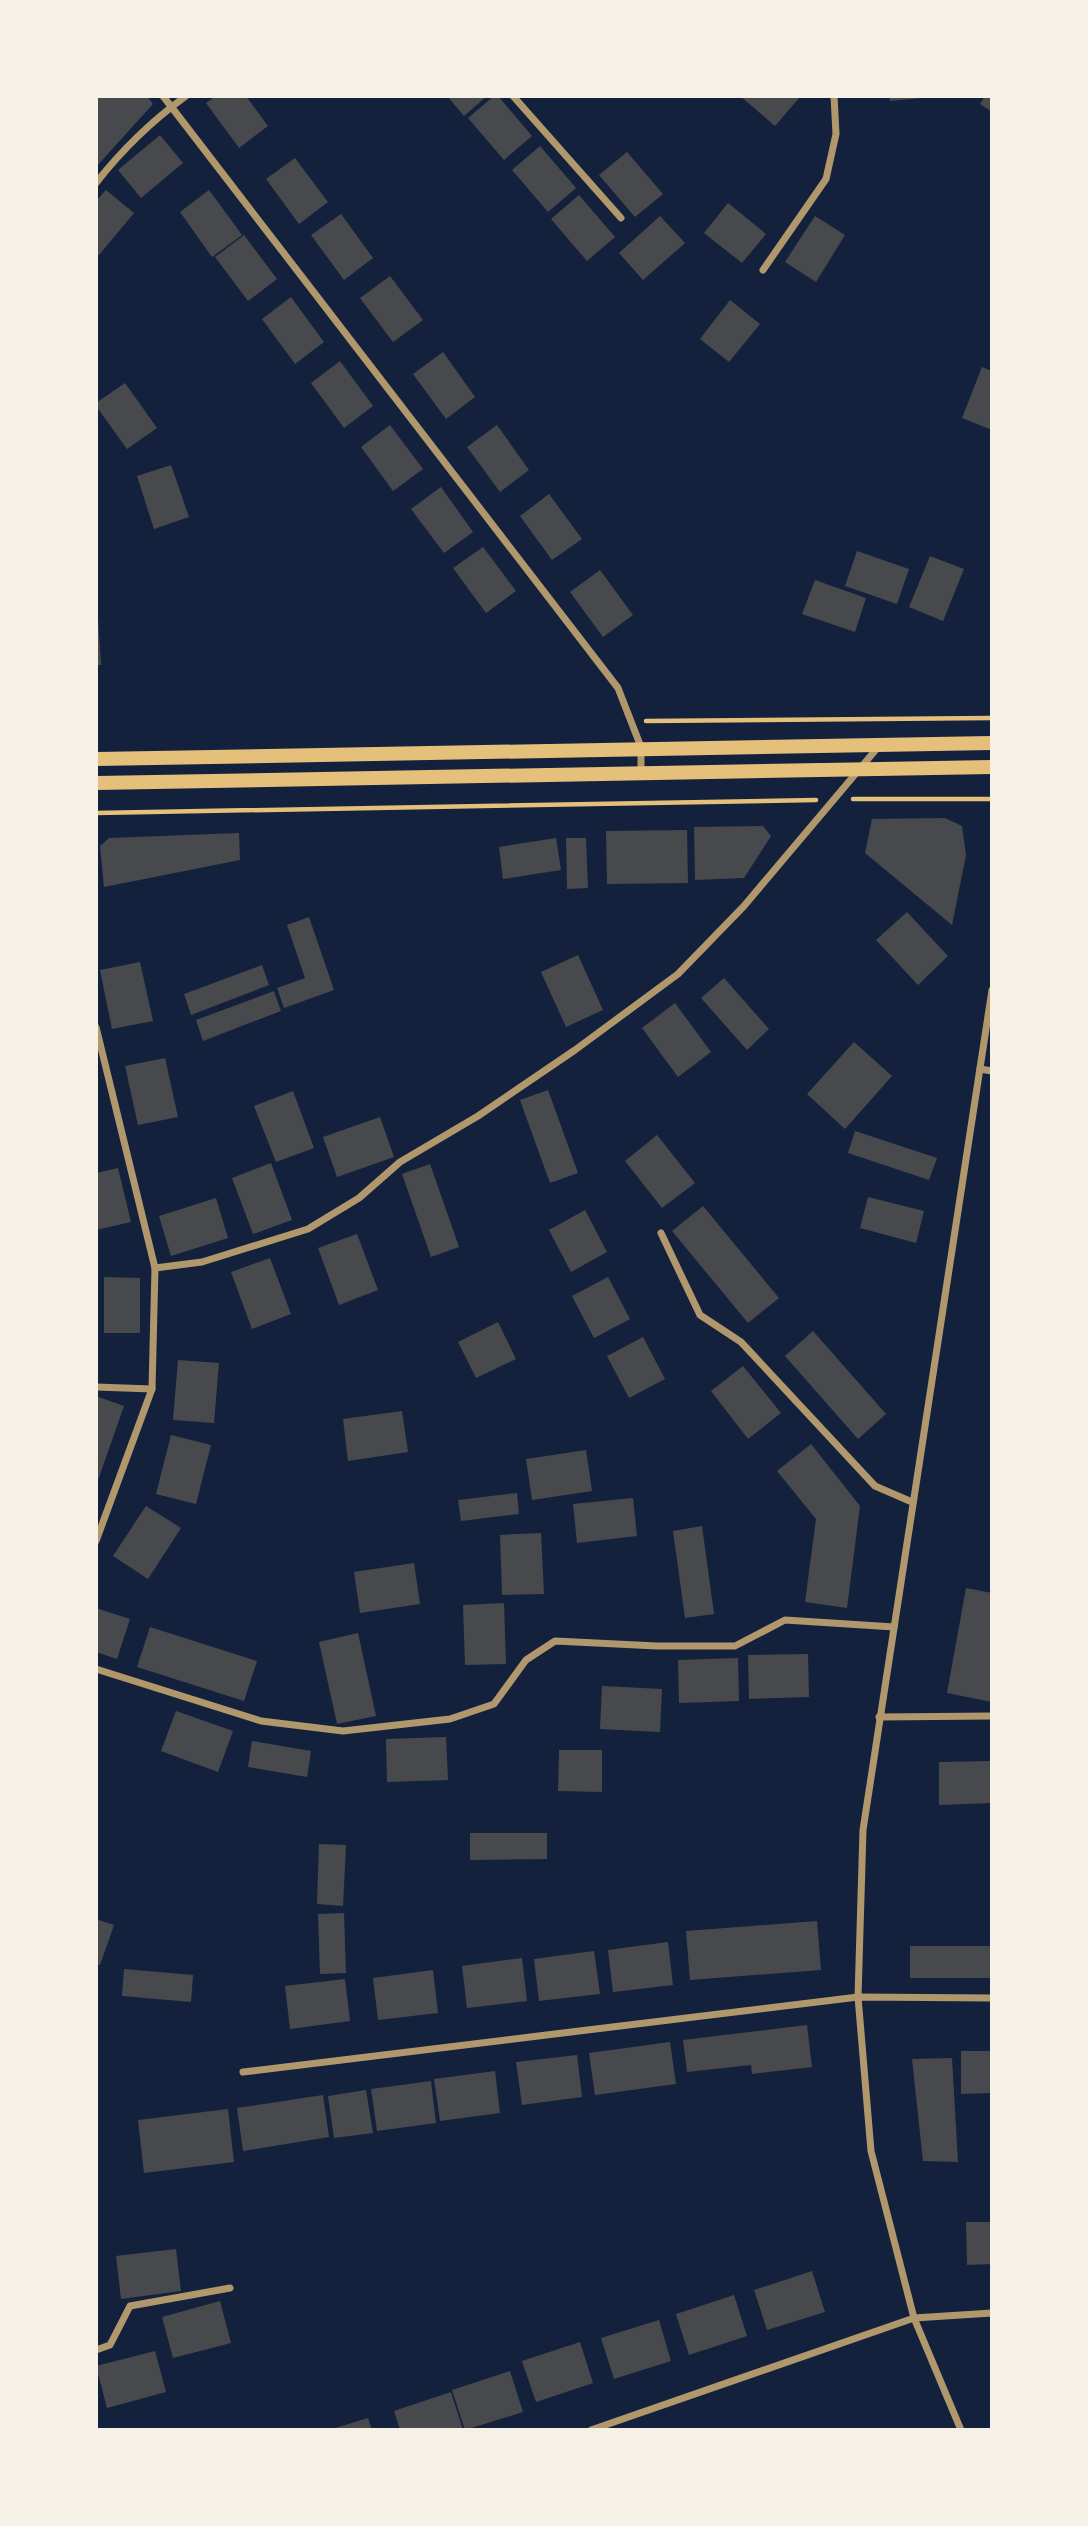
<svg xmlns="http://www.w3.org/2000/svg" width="1088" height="2526" viewBox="0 0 1088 2526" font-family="'Zilla Slab',serif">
	<rect width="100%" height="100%" fill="#14213d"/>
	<g fill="#48494c">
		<polygon points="96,96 147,96 153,104 96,167"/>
		<polygon points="216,96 246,96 268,126 239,148 206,103"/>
		<polygon points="447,96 487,96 464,116"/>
		<polygon points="494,96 498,96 532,136 504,160 468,118"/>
		<polygon points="740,96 796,96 799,98 775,126"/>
		<polygon points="889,96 922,96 923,98 890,101"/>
		<polygon points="985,96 992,96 992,112 980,104"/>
		<polygon points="160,135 183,163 141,198 118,170"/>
		<polygon points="540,146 576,188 548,212 512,170"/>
		<polygon points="627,152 663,194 635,217 599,175"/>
		<polygon points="295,158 328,202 299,224 266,179"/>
		<polygon points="106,190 134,213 99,255 96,254 96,201"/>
		<polygon points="209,190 242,235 212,257 180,212"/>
		<polygon points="579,195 615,237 587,261 551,219"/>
		<polygon points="728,203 766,234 742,263 704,233"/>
		<polygon points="341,214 373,258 344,280 311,235"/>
		<polygon points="660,216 685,243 643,280 619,253"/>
		<polygon points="815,216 845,235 816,282 785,262"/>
		<polygon points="244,235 277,279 248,301 215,257"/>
		<polygon points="390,276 423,320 393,342 360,298"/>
		<polygon points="291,297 324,342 295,364 262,319"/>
		<polygon points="730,300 760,324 729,362 700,339"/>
		<polygon points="443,352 475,397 446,419 413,374"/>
		<polygon points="340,361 373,406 344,428 311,383"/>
		<polygon points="982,367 992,371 992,430 962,418"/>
		<polygon points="125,383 157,428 127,449 96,406 96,403"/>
		<polygon points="390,425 423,469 393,491 361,447"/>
		<polygon points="497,425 529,470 500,492 467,447"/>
		<polygon points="171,465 189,517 154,529 137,476"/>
		<polygon points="441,487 473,532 444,553 411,509"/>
		<polygon points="549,494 582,539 552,560 520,516"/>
		<polygon points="483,547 516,591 486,613 453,568"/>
		<polygon points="857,551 909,569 897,604 845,586"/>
		<polygon points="930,556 964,569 943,621 909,607"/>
		<polygon points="600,570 633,615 603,637 570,592"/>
		<polygon points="815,580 866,598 855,632 802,614"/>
		<polygon points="96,617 98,617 101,665 96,665"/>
		<polygon points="945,818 962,826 966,855 952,925 865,853 872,819"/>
		<polygon points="763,826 771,836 744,878 695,880 694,827"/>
		<polygon points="687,830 688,883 607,884 606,831"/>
		<polygon points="239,833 240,860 104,887 100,846 109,838"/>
		<polygon points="556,838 561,870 503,879 499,847"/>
		<polygon points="566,838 586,838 588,888 567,889"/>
		<polygon points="907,912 948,956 918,985 876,940"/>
		<polygon points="309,917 334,990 284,1008 277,988 305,978 287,925"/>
		<polygon points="578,955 603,1010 566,1027 541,972"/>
		<polygon points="140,962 153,1021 112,1029 100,970"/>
		<polygon points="262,965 269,985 191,1015 184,994"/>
		<polygon points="724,978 769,1029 747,1050 701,998"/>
		<polygon points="274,991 281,1011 203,1041 196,1020"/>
		<polygon points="675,1003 711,1052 678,1077 642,1028"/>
		<polygon points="854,1042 892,1076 845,1129 807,1094"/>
		<polygon points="165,1058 178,1117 138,1125 125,1066"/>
		<polygon points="548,1090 578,1173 550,1183 520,1100"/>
		<polygon points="293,1091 314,1148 276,1162 254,1106"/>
		<polygon points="380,1117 394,1157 337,1177 323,1137"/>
		<polygon points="855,1131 937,1158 929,1180 848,1153"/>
		<polygon points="657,1135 695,1183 662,1208 625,1161"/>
		<polygon points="271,1163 292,1220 253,1234 232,1178"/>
		<polygon points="430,1164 459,1247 431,1257 402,1174"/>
		<polygon points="118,1168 131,1222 96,1230 96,1173"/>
		<polygon points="868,1197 924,1211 916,1243 860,1228"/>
		<polygon points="216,1198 228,1238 171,1256 159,1216"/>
		<polygon points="703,1206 779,1298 748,1323 672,1231"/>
		<polygon points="585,1210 607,1252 571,1272 549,1230"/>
		<polygon points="357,1234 378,1290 339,1305 318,1248"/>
		<polygon points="270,1258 291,1314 252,1329 231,1272"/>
		<polygon points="104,1277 140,1278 140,1333 104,1333"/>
		<polygon points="608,1277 630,1319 594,1338 572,1296"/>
		<polygon points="498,1322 516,1359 476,1378 458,1342"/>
		<polygon points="813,1331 886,1414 858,1439 785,1356"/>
		<polygon points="643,1337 665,1379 629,1398 607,1356"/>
		<polygon points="178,1360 219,1363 214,1423 173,1420"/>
		<polygon points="743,1366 781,1413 748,1439 711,1391"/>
		<polygon points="96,1396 124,1406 97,1483 96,1483"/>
		<polygon points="402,1411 408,1452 348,1461 343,1419"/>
		<polygon points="171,1435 211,1445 196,1504 156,1494"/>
		<polygon points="811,1444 860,1506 847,1608 805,1602 816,1519 777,1471"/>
		<polygon points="586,1450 592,1491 532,1500 526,1459"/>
		<polygon points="517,1493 519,1514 461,1521 458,1500"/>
		<polygon points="633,1498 637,1536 577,1543 573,1504"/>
		<polygon points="146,1506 181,1528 148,1579 113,1556"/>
		<polygon points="702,1526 714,1614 685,1618 673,1531"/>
		<polygon points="541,1533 544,1594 502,1595 500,1535"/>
		<polygon points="414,1563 420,1604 360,1613 354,1572"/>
		<polygon points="966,1588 992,1593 992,1702 947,1693"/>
		<polygon points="504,1603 506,1664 465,1665 463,1605"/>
		<polygon points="96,1608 130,1619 117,1659 96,1652"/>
		<polygon points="150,1627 257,1661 244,1701 137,1667"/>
		<polygon points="358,1633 376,1716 337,1724 319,1642"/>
		<polygon points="808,1654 809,1697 749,1699 748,1655"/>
		<polygon points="738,1658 739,1701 679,1703 678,1660"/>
		<polygon points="602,1686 662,1689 660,1732 600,1729"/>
		<polygon points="176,1711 233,1731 218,1772 161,1751"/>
		<polygon points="446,1737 448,1780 387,1782 386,1739"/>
		<polygon points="252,1741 311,1751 307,1777 248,1767"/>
		<polygon points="559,1750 602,1750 602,1792 558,1791"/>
		<polygon points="992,1761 992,1803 939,1805 939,1762"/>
		<polygon points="470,1833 547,1833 547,1859 470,1860"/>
		<polygon points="319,1844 346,1845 343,1906 317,1904"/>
		<polygon points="344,1913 346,1973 320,1974 318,1914"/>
		<polygon points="96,1919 114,1925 100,1965 96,1964"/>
		<polygon points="817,1921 821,1970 690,1980 686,1931"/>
		<polygon points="668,1942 673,1985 613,1992 608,1950"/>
		<rect x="910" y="1946" width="82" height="32"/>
		<polygon points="594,1951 600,1994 539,2001 534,1959"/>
		<polygon points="522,1958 527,2001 467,2008 462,1966"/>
		<polygon points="124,1969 193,1975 191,2002 122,1996"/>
		<polygon points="433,1970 438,2013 378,2020 373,1978"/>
		<polygon points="345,1979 350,2021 290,2029 285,1986"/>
		<polygon points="807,2025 812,2067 752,2074 751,2065 687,2072 683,2040"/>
		<polygon points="670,2042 676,2084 595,2095 589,2053"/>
		<polygon points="961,2051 992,2051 992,2093 961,2094"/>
		<polygon points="577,2055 582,2097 522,2105 516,2062"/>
		<polygon points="952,2058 958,2162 923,2161 912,2059"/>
		<polygon points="495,2071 500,2113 440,2121 434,2079"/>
		<polygon points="431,2081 436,2123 377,2131 371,2089"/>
		<polygon points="366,2090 373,2133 334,2138 328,2096"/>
		<polygon points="323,2095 329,2137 243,2151 237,2108"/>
		<polygon points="228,2109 234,2162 144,2173 138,2120"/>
		<polygon points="966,2222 992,2222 992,2264 967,2265"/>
		<polygon points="176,2249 181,2291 121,2299 116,2256"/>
		<polygon points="812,2271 825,2312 767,2330 754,2290"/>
		<polygon points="734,2295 747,2336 689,2355 676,2314"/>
		<polygon points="220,2301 231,2343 173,2358 162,2317"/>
		<polygon points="659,2320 671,2361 614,2379 601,2338"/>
		<polygon points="580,2342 593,2383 536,2402 522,2361"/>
		<polygon points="155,2351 166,2392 107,2408 96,2366"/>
		<polygon points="510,2371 523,2412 465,2430 452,2390"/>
		<polygon points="451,2392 463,2430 400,2430 394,2411"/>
		<polygon points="368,2418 372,2430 332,2430 332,2429"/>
	</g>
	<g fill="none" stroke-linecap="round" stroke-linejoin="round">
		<g stroke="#e5c07b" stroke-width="4.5">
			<polyline points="646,721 992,718"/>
			<polyline points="853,799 992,799"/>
			<polyline points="96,813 816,800"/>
		</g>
		<g stroke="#b1986c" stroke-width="7">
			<polyline points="163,96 618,688 641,747 641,773"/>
			<polyline points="513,96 621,218"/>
			<path d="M96,183C121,151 153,120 186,96"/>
			<polyline points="763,270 826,179 836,134 834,96"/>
			<polyline points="96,1027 155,1268 152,1389 96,1541"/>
			<polyline points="980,1069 992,1071"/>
			<polyline points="661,1233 700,1315 741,1342 875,1486 912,1502"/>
			<polyline points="155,1268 202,1262 308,1229 359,1198 400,1162 478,1116 575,1050 678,974 744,906 879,746"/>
			<polyline points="96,1387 152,1389"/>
			<polyline points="96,1669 261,1721 343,1731 450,1719 494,1704 526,1660 555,1641 657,1646 735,1646 785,1620 894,1627"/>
			<polyline points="879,1717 992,1716"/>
			<polyline points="243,2072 858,1997 992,1998"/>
			<polyline points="96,2350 110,2345 130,2306 230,2288"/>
			<polyline points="591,2430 914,2318 992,2313"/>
			<polyline points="961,2430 914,2318 871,2151 858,1997 863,1830 992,990"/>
		</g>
		<g stroke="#e5c07b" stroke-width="14">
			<polyline points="96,759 992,743"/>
			<polyline points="96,783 992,767"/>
		</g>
	</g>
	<rect width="1088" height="2526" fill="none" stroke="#f6f1e7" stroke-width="196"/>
</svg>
